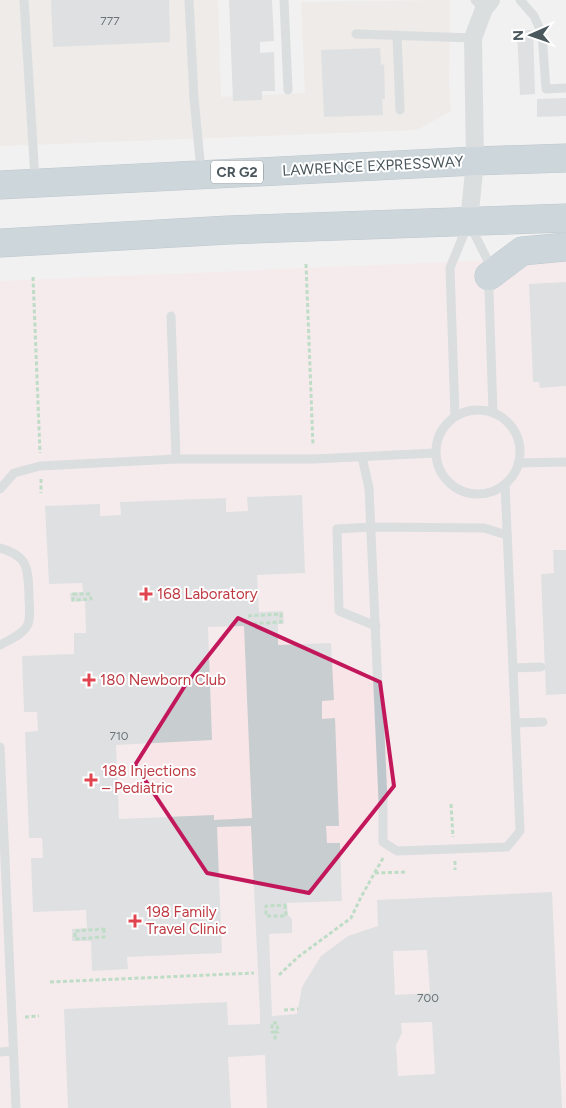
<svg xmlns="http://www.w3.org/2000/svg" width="566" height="1108" viewBox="0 0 566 1108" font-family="Figtree,sans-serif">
	<rect width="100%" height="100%" fill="#f2f1f1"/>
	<polygon fill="#e8e4de" points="0,0 218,0 221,97 305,93 301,2 450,0 449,85 451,111 417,130 0,146"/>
	<polygon fill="#f8e5e7" points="566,257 566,1108 0,1108 0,281"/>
	<g fill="#c8cdcf" fill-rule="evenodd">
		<polygon points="51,0 169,0 170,42 53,47"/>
		<polygon points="229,0 272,0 274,41 260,42 260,53 274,52 275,91 262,91 262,100 233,101"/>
		<polygon points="533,30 535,94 520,95 517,31"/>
		<polygon points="380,48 381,65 384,64 385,99 382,99 383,115 324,117 321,50"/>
		<polygon points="566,98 566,116 537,117 537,99"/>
		<polygon points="566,282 566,386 540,388 539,382 533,382 529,284"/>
		<path d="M302,495L305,573L257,575L259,612L283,611L284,624H278V645L331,643L334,700L322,701V719L335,718L339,826H326L327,843H340L342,901L287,903L288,915L292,919V933L269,934L272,1016L297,1014L302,987L321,956L348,936L378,926L377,900L552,892L562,1108H267L265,1055L228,1057L231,1108H68L64,1009L227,1002L228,1025L260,1024V1014L251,826L217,827L222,953L127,957L128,969L92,971L91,941H72V929L87,928L86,910L33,912L31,858H43L42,838H29L25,732L38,731L37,712H24L22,656L74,654V633H86L85,601L71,602L70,593L83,592L82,583L49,584L45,506L100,504V516L121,515L120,502L226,498V512L248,511L247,497ZM244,626L252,818L214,820V815L119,819L116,745L212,740L208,627ZM427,950L430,993L395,995L393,951ZM432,1022L435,1074L398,1076L396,1045L402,1033L401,1023Z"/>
		<polygon points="553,550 566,550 566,694 546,695 541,574 554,573"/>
	</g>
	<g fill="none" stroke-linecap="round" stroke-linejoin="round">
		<defs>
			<g id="trunk">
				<polyline points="0,185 475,161 566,158"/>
				<polyline points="0,243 228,230 566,218"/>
				<polyline points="489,276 522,251 566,247"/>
			</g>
		</defs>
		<use href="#trunk" stroke="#7a96a4" stroke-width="29"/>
		<g stroke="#81c496" stroke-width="3" stroke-dasharray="4 2.5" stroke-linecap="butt">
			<polyline points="306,264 313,446"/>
			<polyline points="33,277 40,453"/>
			<polyline points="41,479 41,493"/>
			<polygon points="73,594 90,594 91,599 73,600"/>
			<polyline points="248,616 281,614 281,622 249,624"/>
			<polyline points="451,804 453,837"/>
			<polyline points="455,861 455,870"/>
			<polyline points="375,873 407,872"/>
			<polygon points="285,905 286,916 266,916 266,906"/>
			<polygon points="104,929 104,937 75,939 75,931"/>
			<polyline points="279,975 298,957 351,918 361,897 383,858"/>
			<polyline points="50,982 254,973"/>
			<polyline points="284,1010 298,1009"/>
			<polyline points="25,1017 39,1016"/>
			<polyline points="275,1032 272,1032 272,1023 277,1023 278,1032 275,1032 275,1040"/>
		</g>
		<g stroke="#bec7cb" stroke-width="9">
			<polyline points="24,0 35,179"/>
			<polyline points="189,0 194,98 201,171"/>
			<polyline points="284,0 288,90"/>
			<polyline points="475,0 484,9"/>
			<polyline points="520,0 534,16 542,34 546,89 566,88"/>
			<polyline points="356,34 473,38"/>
			<polyline points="397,35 400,110"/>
			<polyline points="470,225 488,261 493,413"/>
			<polyline points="171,316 176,459"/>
			<circle cx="478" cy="452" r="42"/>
			<polyline points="455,416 450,268 468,224"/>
			<polyline points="362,457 369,488 383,800 383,842 397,851 507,847 520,831 505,484"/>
			<polyline points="518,463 566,462"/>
			<polyline points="0,489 14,473 40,466 176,459 314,459 435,453"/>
			<path d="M0,548C29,556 28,569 29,596C29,604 31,616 28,624C24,634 9,640 0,645"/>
			<polyline points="376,626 339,611 337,529 371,527 484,528 507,535"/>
			<polyline points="513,668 541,667"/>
			<polyline points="516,723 543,722"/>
			<polyline points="0,747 16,1108"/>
			<polyline points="0,1052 13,1051"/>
		</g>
		<polyline stroke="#bec7cb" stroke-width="18" points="469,222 475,161 473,38 484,9 491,0"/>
		<use href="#trunk" stroke="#a1b8c2" stroke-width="28"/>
	</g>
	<path d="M0 0H566V1108H0ZM238,618L380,682L394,786L309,893L207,873L135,765L186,684Z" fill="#f2f1f1" fill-opacity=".55" fill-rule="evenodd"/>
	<path fill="none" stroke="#c2185b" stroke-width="4" stroke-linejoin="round" d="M238,618L380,682L394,786L309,893L207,873L135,765L186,684Z"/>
	<g fill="#e0444e" stroke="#fff" stroke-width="2">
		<path d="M143.5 586.5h5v5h5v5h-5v5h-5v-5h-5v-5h5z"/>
		<path d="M86.5 672.5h5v5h5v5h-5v5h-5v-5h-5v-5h5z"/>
		<path d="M88.5 772.5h5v5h5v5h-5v5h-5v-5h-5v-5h5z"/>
		<path d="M132.5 913.5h5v5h5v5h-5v5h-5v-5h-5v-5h5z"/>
	</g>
	<g text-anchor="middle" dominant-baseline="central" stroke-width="4" stroke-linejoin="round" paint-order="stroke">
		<g font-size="12" fill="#6a7479">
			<text x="110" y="21">777</text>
			<text x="119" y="736">710</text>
			<text x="428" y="998">700</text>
		</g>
		<rect fill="#fff" stroke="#80898d" stroke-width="1" x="211" y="160.5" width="52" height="23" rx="4"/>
		<g font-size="14" font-weight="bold" fill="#4a575c">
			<text x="237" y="172">CR G2</text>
		</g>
		<g font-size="15" fill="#4a575c" stroke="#fff">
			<text transform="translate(373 166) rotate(-3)">LAWRENCE EXPRESSWAY</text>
		</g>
		<g font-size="15" fill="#be3a42" stroke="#fff" text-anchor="start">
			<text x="157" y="594">168 Laboratory</text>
			<text x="100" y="680">180 Newborn Club</text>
			<text x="102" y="771">188 Injections<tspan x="102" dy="17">– Pediatric</tspan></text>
			<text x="146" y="912">198 Family<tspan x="146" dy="17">Travel Clinic</tspan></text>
		</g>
	</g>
	<g transform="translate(531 35) rotate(268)" stroke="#ffffff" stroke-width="4" paint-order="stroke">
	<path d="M0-4L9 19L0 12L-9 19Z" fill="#4a575c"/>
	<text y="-8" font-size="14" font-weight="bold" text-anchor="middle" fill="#4a575c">N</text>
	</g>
</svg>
